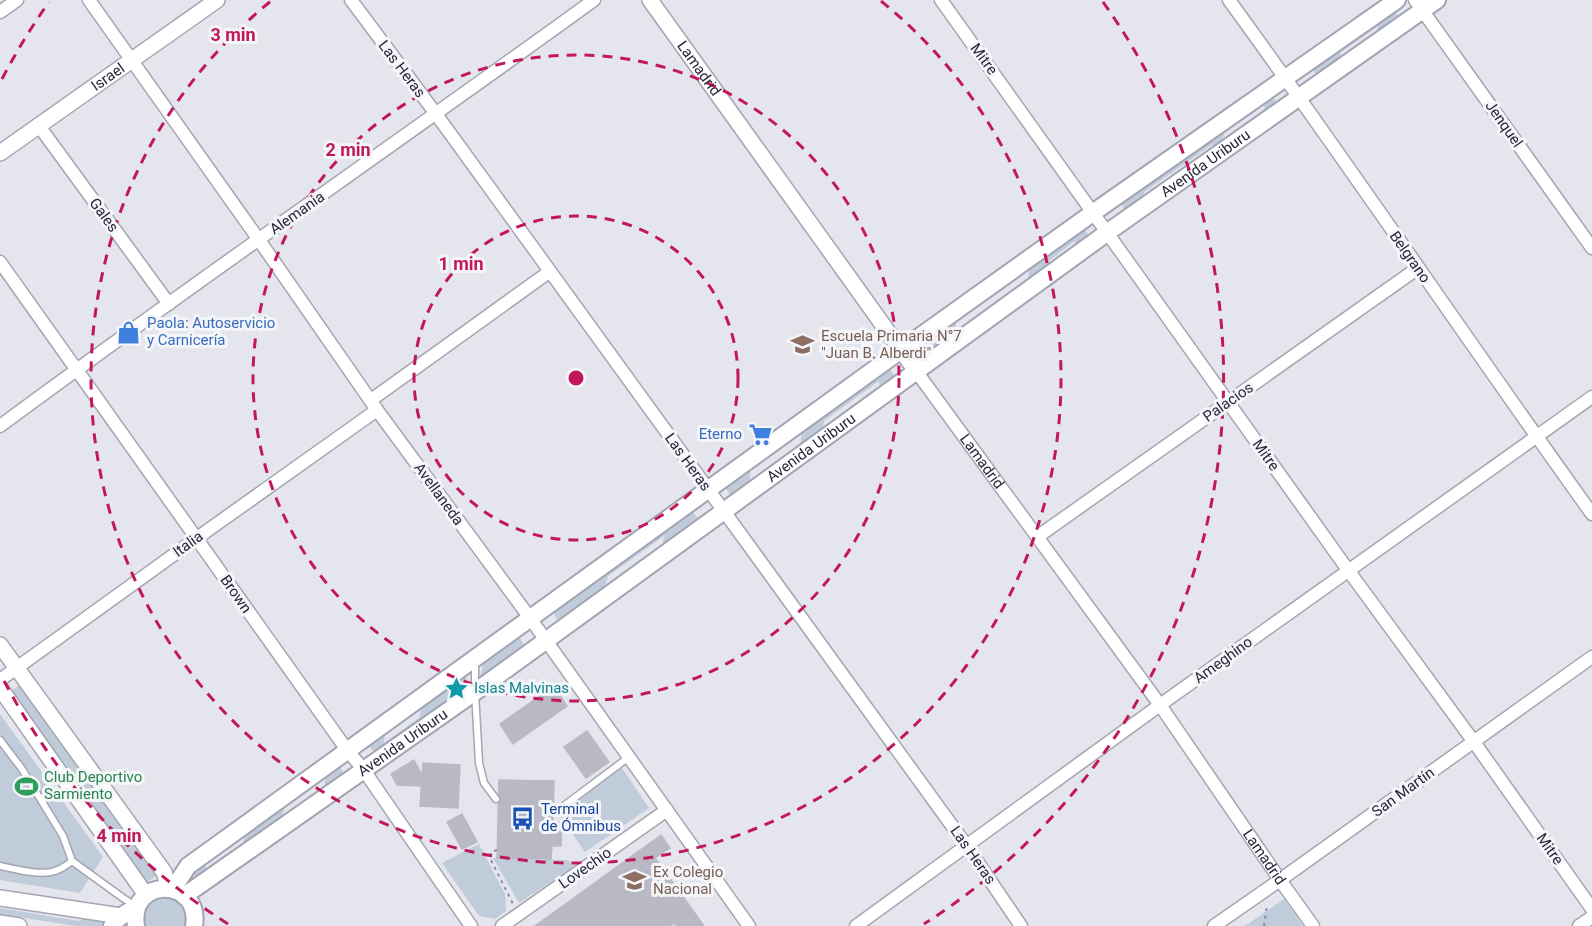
<svg xmlns="http://www.w3.org/2000/svg" width="1592" height="926" viewBox="0 0 1592 926" font-family="Roboto,sans-serif">
	<rect width="100%" height="100%" fill="#e5e6ed"/>
	<g fill="#c1ccdb">
		<polygon points="1394,9 1400,19 1376,36 1378,26 1341,52 1338,63 1318,78 1312,68"/>
		<polygon points="1272,96 1279,106 1212,154 1213,144 1144,192 1141,205 1128,214 1121,204 1224,131 1223,142 1264,114 1265,102"/>
		<polygon points="1085,230 1092,240 1074,253 1075,241 1046,263 1046,273 935,352 929,342 956,322 956,333 1028,283 1029,270"/>
		<polygon points="890,369 897,380 880,392 879,381 824,421 822,433 732,498 725,487 750,469 750,481 800,445 802,432"/>
		<polygon points="692,511 700,521 662,548 664,536 608,576 604,590 559,622 552,611"/>
		<polygon points="518,635 525,646 480,678 484,660"/>
		<polygon points="467,672 465,689 375,754 367,743 385,730 384,743 419,718 422,704"/>
		<polygon points="22,683 159,874 146,883 9,693"/>
		<polygon points="0,714 103,857 80,893 0,880"/>
		<polygon points="338,764 345,775 323,791 326,777 285,806 280,822 198,881 191,869 207,858 205,872 243,844 246,830"/>
		<polygon points="622,768 649,808 585,852 558,813"/>
		<polygon points="479,844 505,894 506,911 495,919 479,916 442,863"/>
		<polygon points="493,858 567,860 572,863 573,867 519,903"/>
		<path d="M166,895C181,902 189,908 184,926H142L146,902Z"/>
		<polygon points="1284,899 1303,926 1245,926"/>
		<polygon points="0,908 79,921 89,917 110,921 106,926 75,926 0,914"/>
	</g>
	<g fill="#b8b9c4" stroke="#b8bac6" stroke-width="1.5">
		<polygon points="554,686 567,706 513,744 500,724"/>
		<polygon points="587,731 609,762 586,778 564,747"/>
		<polygon points="414,760 422,775 422,786 397,785 391,774"/>
		<polygon points="423,763 460,765 458,808 420,806"/>
		<polygon points="499,780 554,781 553,822 562,822 561,846 552,846 551,859 497,858"/>
		<polygon points="462,814 477,842 462,849 447,822"/>
		<polygon points="661,835 670,848 655,858 689,905 672,917 676,922 670,926 535,926"/>
		<polygon points="689,905 704,926 675,926 676,925 672,917"/>
	</g>
	<g fill="none" stroke-linecap="round" stroke-linejoin="round">
		<defs>
			<g id="service">
				<polyline points="475,661 475,692 479,763 484,783 496,799"/>
				<polyline points="0,740 22,769 63,836 72,861 123,898 134,905"/>
				<polyline points="565,805 629,757"/>
				<path d="M0,866C15,869 40,876 55,871C62,869 67,865 72,861"/>
			</g>
			<g id="minor">
				<polyline points="89,0 259,240 377,410 530,618 749,926"/>
				<polyline points="351,0 436,114 966,845 1021,926"/>
				<polyline points="941,0 1348,570 1474,742 1592,909"/>
				<path d="M1229,0C1352,169 1469,343 1592,514"/>
				<polyline points="1415,0 1592,248"/>
				<polyline points="0,12 17,0"/>
				<polyline points="39,126 169,304"/>
				<polyline points="0,262 347,750 363,769 471,926"/>
				<path id="s1" d="M916,371L1160,705L1280,880L1313,926"/>
				<polyline points="371,400 549,272"/>
				<path d="M0,426C196,281 397,143 594,0"/>
				<polyline points="1037,537 1418,268"/>
				<polyline points="0,680 197,538 377,410"/>
				<polyline points="502,926 667,810"/>
				<polyline points="856,926 1160,705 1592,397"/>
				<polyline points="1214,926 1280,880 1592,657"/>
				<polyline points="1579,926 1592,917"/>
			</g>
			<g id="tertiary">
				<path id="s2" d="M650,0L916,371"/>
				<path id="s3" d="M0,153L217,0"/>
				<polyline points="0,645 164,872 169,888"/>
				<polyline points="0,688 146,895"/>
				<polyline points="0,898 121,916"/>
				<polyline points="0,923 19,926"/>
			</g>
			<g id="secondary">
				<polyline points="173,889 188,866 901,350 1094,212 1397,0"/>
				<path id="s4" d="M184,896L475,692L1108,232L1437,0"/>
				<path d="M112,926C118,917 126,912 136,908"/>
				<path d="M136,926C128,876 202,877 194,926"/>
			</g>
		</defs>
		<use href="#service" stroke="#a4a5b1" stroke-width="9"/>
		<use href="#minor" stroke="#a4a5b1" stroke-width="15"/>
		<use href="#tertiary" stroke="#a4a5b1" stroke-width="18"/>
		<use href="#secondary" stroke="#a2a3b4" stroke-width="20"/>
		<g stroke="#898aad" stroke-width="2" stroke-dasharray="3 4.5" stroke-linecap="butt">
			<polyline points="497,850 491,852 490,855 490,858 513,904"/>
			<polyline points="1264,926 1267,905"/>
		</g>
		<use href="#service" stroke="#fff" stroke-width="6"/>
		<use href="#minor" stroke="#fff" stroke-width="12"/>
		<use href="#tertiary" stroke="#fff" stroke-width="15"/>
		<use href="#secondary" stroke="#fff" stroke-width="16"/>
	</g>
	<g fill="none" stroke="#c2185b" stroke-width="3" stroke-dasharray="10 8">
		<circle cx="576" cy="378" r="162"/>
		<circle cx="576" cy="378" r="323"/>
		<path d="M881 1A485 485 0 1 1 271 1"/>
		<path d="M228 924A647 647 0 0 1 2 677M2 79A647 647 0 0 1 49 2M1103 2A647 647 0 0 1 924 924"/>
	</g>
	<defs>
		<symbol id="shop-bare" viewBox="-9 -9 18 18"><path d="M-5-2.5h2.3a2.7 3.5 0 0 1 5.4 0H5L5.5 6h-11ZM-1.5-2.5h3a1.5 2.3 0 0 0-3 0Z" fill="#3f7fe0" stroke="#f5f6f9" stroke-width="2.5" paint-order="stroke"/></symbol>
		<symbol id="school-bare" viewBox="-9 -9 18 18"><path d="M0-5L7-2L0 1L-7-2ZM-4 1L0 2.5L4 1V4Q0 6-4 4Z" fill="#8d6e63" stroke="#f5f6f9" stroke-width="2.5" paint-order="stroke"/></symbol>
		<symbol id="supermarket-bare" viewBox="-9 -9 18 18"><path d="M-6-5.5h2.5l.6 2H6L4.5 2H-2.5L-4.4-4H-6ZM-1.5 3.2a1.3 1.3 0 1 0 .1 0ZM3 3.2a1.3 1.3 0 1 0 .1 0Z" fill="#3f7fe0" stroke="#f5f6f9" stroke-width="2.5" paint-order="stroke"/></symbol>
		<symbol id="sight-bare" viewBox="-9 -9 18 18"><path d="M0-6L1.8-2.2L6-1.7L2.9 1.2L3.7 5.4L0 3.3L-3.7 5.4L-2.9 1.2L-6-1.7L-1.8-2.2Z" fill="#0f9aa8" stroke="#f5f6f9" stroke-width="2.5" paint-order="stroke"/></symbol>
		<symbol id="stadium-bare" viewBox="-9 -9 18 18"><path d="M0-5a6.5 5 0 1 0 0 10a6.5 5 0 1 0 0-10ZM-3.5-1.8h7v3.6h-7Z" fill="#2e9e5b" stroke="#f5f6f9" stroke-width="2.5" paint-order="stroke"/></symbol>
		<symbol id="bus-bare" viewBox="-9 -9 18 18"><path d="M-5-6H5V4H4V6H2V4H-2V6H-4V4H-5ZM-3.5-4V0h7V-4ZM-3.5 1.2v1.5H-2V1.2ZM2 1.2v1.5H3.5V1.2Z" fill="#1a4fb4" stroke="#f5f6f9" stroke-width="2.5" paint-order="stroke"/></symbol>
	</defs>
	<g fill-rule="evenodd">
		<use href="#shop-bare" x="112" y="316" width="33" height="33"/>
		<use href="#school-bare" x="786" y="328" width="33" height="33"/>
		<use href="#supermarket-bare" x="744" y="418" width="33" height="33"/>
		<use href="#sight-bare" x="440" y="672" width="33" height="33"/>
		<use href="#stadium-bare" x="10" y="770" width="33" height="33"/>
		<use href="#bus-bare" x="506" y="802" width="33" height="33"/>
		<use href="#school-bare" x="618" y="864" width="33" height="33"/>
	</g>
	<g text-anchor="middle" dominant-baseline="central" stroke-width="6" stroke-linejoin="round" paint-order="stroke">
		<g font-size="15" fill="#27263d" stroke="#f5f6f9">
			<text transform="translate(984 59) rotate(54)">Mitre</text>
			<text stroke="none"><textPath href="#s2" startOffset="84">Lamadrid</textPath></text>
			<text transform="translate(402 69) rotate(53)">Las Heras</text>
			<text stroke="none"><textPath href="#s3" startOffset="132">Israel</textPath></text>
			<text transform="translate(1504 124) rotate(55)">Jenquel</text>
			<text stroke="none"><textPath href="#s4" startOffset="1257">Avenida Uriburu</textPath></text>
			<text transform="translate(297 213) rotate(-35)">Alemania</text>
			<text transform="translate(104 215) rotate(54)">Gales</text>
			<text transform="translate(1410 257) rotate(55)">Belgrano</text>
			<text transform="translate(1228 402) rotate(-35)">Palacios</text>
			<text stroke="none"><textPath href="#s4" startOffset="771">Avenida Uriburu</textPath></text>
			<text transform="translate(1266 455) rotate(55)">Mitre</text>
			<text transform="translate(688 462) rotate(54)">Las Heras</text>
			<text stroke="none"><textPath href="#s1" startOffset="112">Lamadrid</textPath></text>
			<text transform="translate(439 494) rotate(54)">Avellaneda</text>
			<text transform="translate(188 544) rotate(-36)">Italia</text>
			<text transform="translate(236 594) rotate(55)">Brown</text>
			<text transform="translate(1223 660) rotate(-36)">Ameghino</text>
			<text stroke="none"><textPath href="#s4" startOffset="267">Avenida Uriburu</textPath></text>
			<text transform="translate(1403 792) rotate(-36)">San Martín</text>
			<text transform="translate(1550 849) rotate(55)">Mitre</text>
			<text transform="translate(973 855) rotate(55)">Las Heras</text>
			<text stroke="none"><textPath href="#s1" startOffset="598">Lamadrid</textPath></text>
			<text transform="translate(585 868) rotate(-35)">Lovechio</text>
		</g>
		<g font-size="15" fill="#366cbe" stroke="#f5f6f9" text-anchor="start">
			<text x="147" y="323">Paola: Autoservicio<tspan x="147" dy="17">y Carnicería</tspan></text>
			<text x="742" y="434" text-anchor="end">Eterno</text>
		</g>
		<g font-size="15" fill="#785e54" stroke="#f5f6f9" text-anchor="start">
			<text x="821" y="336">Escuela Primaria N°7<tspan x="821" dy="17">"Juan B. Alberdi"</tspan></text>
			<text x="653" y="872">Ex Colegio<tspan x="653" dy="17">Nacional</tspan></text>
		</g>
		<g font-size="15" fill="#0d838f" stroke="#f5f6f9" text-anchor="start">
			<text x="474" y="688">Islas Malvinas</text>
		</g>
		<g font-size="15" fill="#27864d" stroke="#f5f6f9" text-anchor="start">
			<text x="44" y="777">Club Deportivo<tspan x="44" dy="17">Sarmiento</tspan></text>
		</g>
		<g font-size="15" fill="#164399" stroke="#f5f6f9" text-anchor="start">
			<text x="541" y="809">Terminal<tspan x="541" dy="17">de Ómnibus</tspan></text>
		</g>
	</g>
	<circle cx="576" cy="378" r="9" fill="#c2185b" stroke="#f5f6f9" stroke-width="3"/>
	<g font-size="18" text-anchor="middle" font-weight="bold" fill="#c2185b" stroke="#f5f6f9" stroke-width="6" stroke-linejoin="round" paint-order="stroke">
		<text x="233" y="41">3 min</text>
		<text x="348" y="156">2 min</text>
		<text x="461" y="270">1 min</text>
		<text x="119" y="842">4 min</text>
	</g>
</svg>
